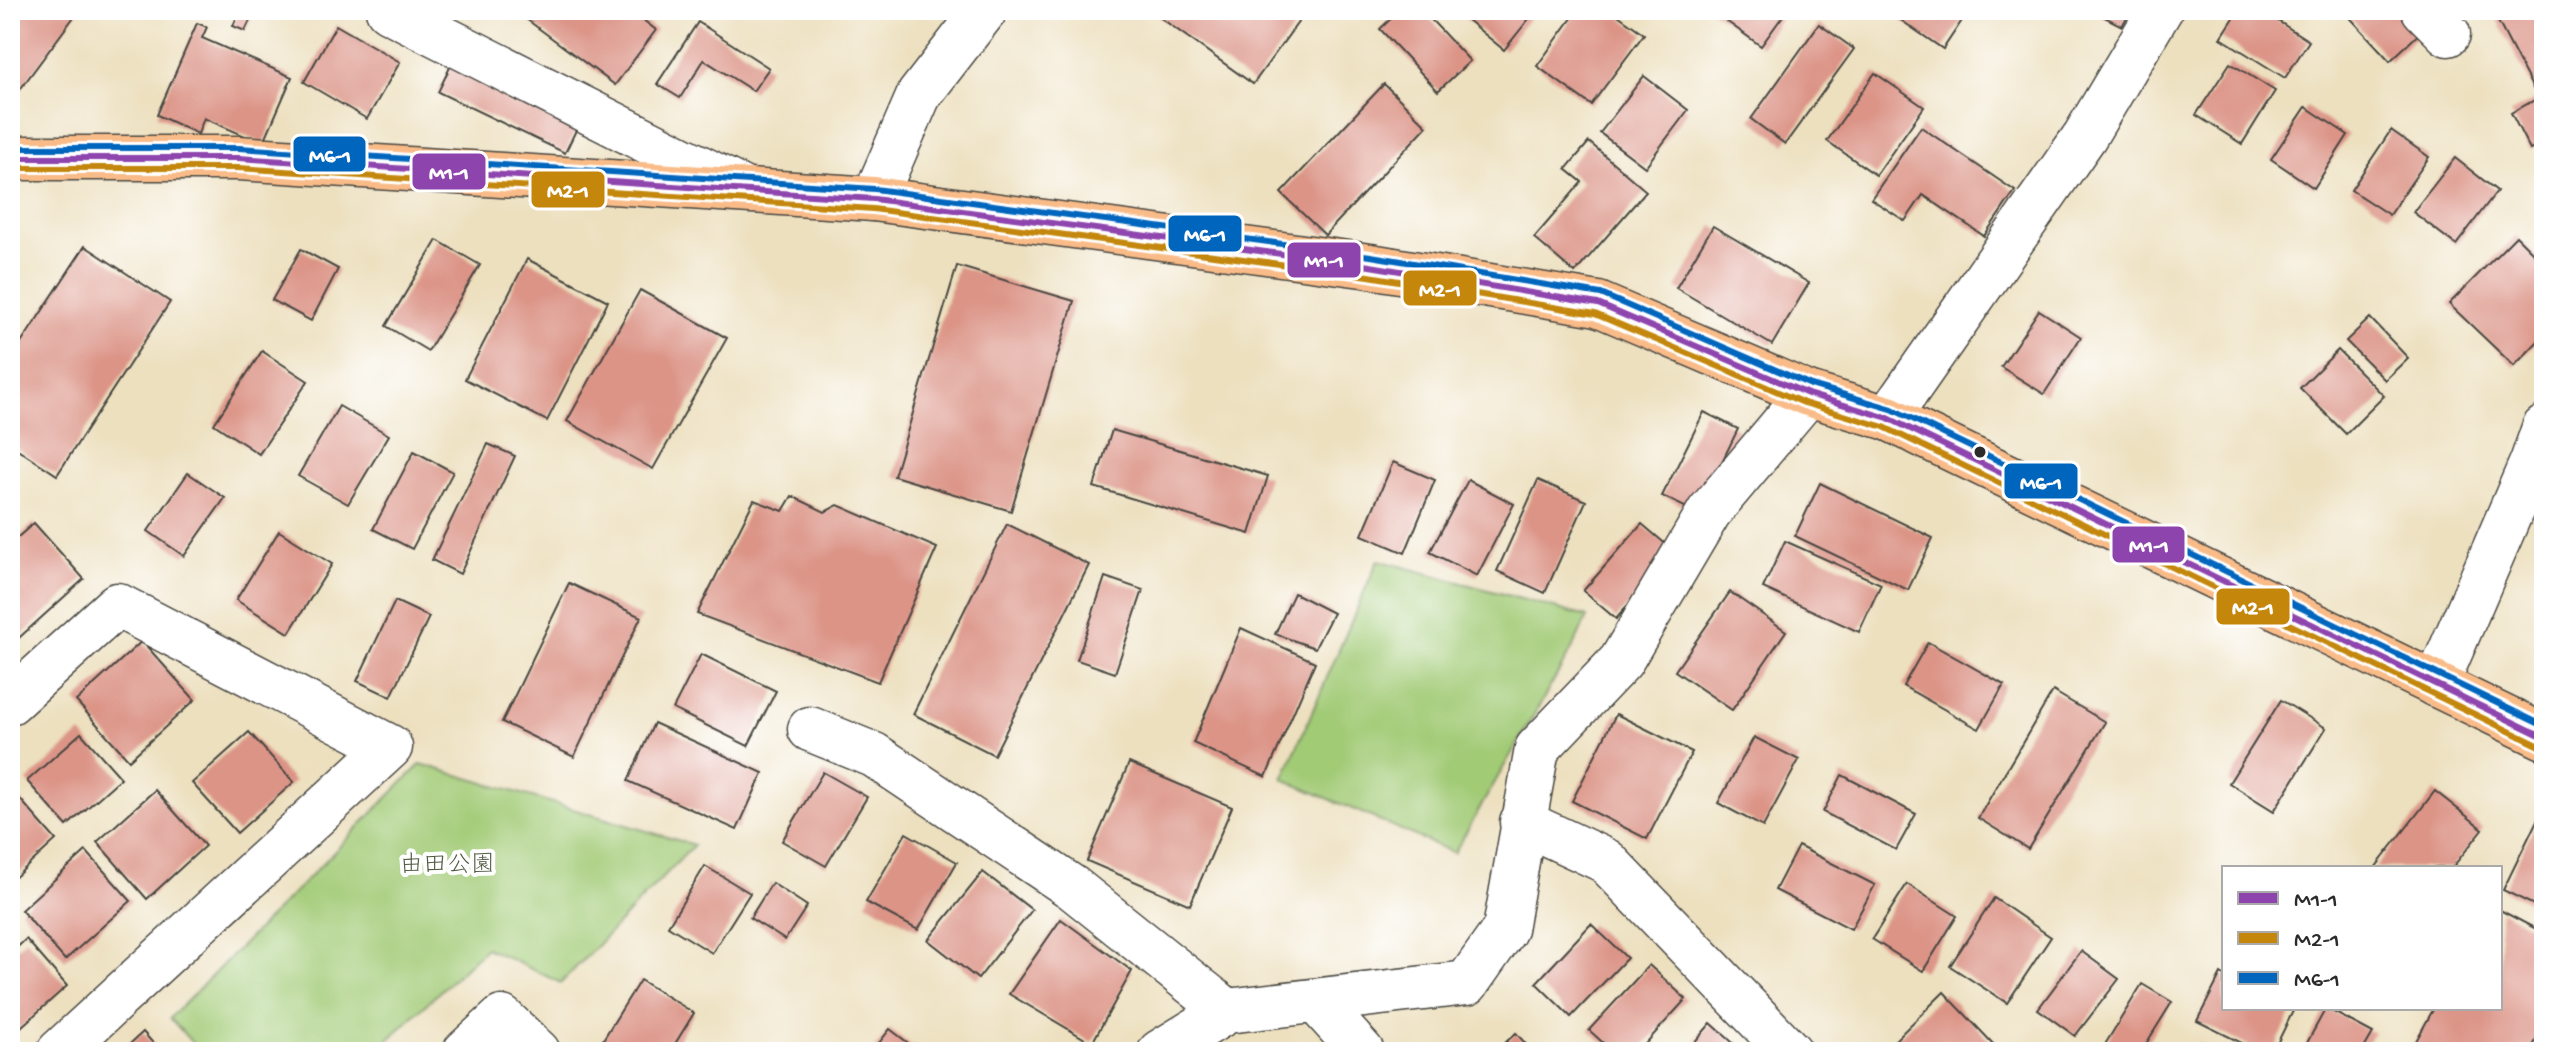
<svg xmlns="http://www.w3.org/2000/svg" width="2554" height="1062" viewBox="0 0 2554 1062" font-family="'Gochi Hand','Klee One',sans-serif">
  <rect width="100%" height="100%" fill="#fff"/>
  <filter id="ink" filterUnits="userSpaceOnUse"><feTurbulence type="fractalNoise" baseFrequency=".0125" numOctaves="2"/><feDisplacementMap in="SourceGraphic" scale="16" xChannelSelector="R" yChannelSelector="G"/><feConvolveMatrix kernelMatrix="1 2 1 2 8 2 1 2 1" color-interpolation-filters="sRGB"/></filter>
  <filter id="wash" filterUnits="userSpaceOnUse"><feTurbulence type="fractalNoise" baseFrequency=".006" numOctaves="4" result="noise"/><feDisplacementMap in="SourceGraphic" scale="32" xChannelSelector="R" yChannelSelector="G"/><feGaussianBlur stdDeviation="1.8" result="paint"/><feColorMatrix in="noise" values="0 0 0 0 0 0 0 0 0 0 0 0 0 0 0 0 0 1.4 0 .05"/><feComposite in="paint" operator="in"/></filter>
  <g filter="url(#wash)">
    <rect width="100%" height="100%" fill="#ede0bf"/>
    <!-- green -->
    <g fill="#a2cb76" stroke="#667b50" stroke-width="2">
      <polygon points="1378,560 1587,617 1576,642 1454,853 1283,779"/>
      <polygon points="421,764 694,845 561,983 486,948 375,1052 200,1052 170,1018"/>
    </g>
    <g id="blocks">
      <!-- building -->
      <g fill="#dc9487">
        <polygon points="10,10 79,10 10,103"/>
        <polygon points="240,10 255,10 245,31 233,26"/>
        <polygon points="521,10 630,10 656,30 615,85 518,13"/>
        <polygon points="1162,10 1307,10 1253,84 1158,16"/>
        <polygon points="1400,10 1422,10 1470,61 1438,91 1380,29"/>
        <polygon points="1455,10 1536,10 1504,50"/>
        <polygon points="1578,10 1611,10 1644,34 1591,105 1537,66"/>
        <polygon points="1711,10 1787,10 1761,46"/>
        <polygon points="1890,10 1969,10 1943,49 1889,12"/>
        <polygon points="2091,10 2131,10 2122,26"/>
        <polygon points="2239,10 2261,10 2309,41 2285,78 2221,38"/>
        <polygon points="2343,10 2404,10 2423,30 2390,61"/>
        <polygon points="2492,10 2544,10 2544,142 2530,150 2511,113 2538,98"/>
        <polygon points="698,22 769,68 753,91 704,60 680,98 657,84"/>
        <polygon points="197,23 207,27 202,38 292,77 263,144 204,118 198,134 157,115"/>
        <polygon points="1819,24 1854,49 1785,144 1751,119"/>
        <polygon points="336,25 400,62 367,119 304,82"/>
        <polygon points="452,63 579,124 565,153 438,92"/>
        <polygon points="2230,63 2275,91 2242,144 2196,115"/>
        <polygon points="1875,73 1924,107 1876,175 1827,141"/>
        <polygon points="1644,76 1688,110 1645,167 1600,133"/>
        <polygon points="1384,84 1427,126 1325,235 1281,193"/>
        <polygon points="2306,107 2348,135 2314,188 2271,159"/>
        <polygon points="1921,127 2015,191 1984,236 1923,195 1905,221 1871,199"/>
        <polygon points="2391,130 2429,157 2389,215 2351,190"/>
        <polygon points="1589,142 1646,191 1575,273 1534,238 1582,182 1566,169"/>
        <polygon points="2455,158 2497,191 2456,245 2413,212"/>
        <polygon points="1713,226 1809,283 1772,345 1676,288"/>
        <polygon points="2516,236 2544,264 2544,335 2514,366 2449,304"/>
        <polygon points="437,240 480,265 428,351 386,326"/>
        <polygon points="85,246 170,302 57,475 10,444 10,360"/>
        <polygon points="301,249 338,269 311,321 272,300"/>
        <polygon points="527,259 608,301 547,421 465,379"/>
        <polygon points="957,266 1074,301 1011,511 894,476"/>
        <polygon points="640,290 727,338 653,469 567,421"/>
        <polygon points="2039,310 2081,337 2044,394 2001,367"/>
        <polygon points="2370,318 2408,358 2385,380 2346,341"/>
        <polygon points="2338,350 2384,396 2346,434 2300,388"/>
        <polygon points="262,351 308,381 259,454 214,424"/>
        <polygon points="339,406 389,435 348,504 298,476"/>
        <polygon points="1704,412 1738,429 1697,513 1662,496"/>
        <polygon points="1112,430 1268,476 1250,534 1094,487"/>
        <polygon points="488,444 515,456 460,574 432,560"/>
        <polygon points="414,451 453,472 412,549 373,529"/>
        <polygon points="1393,462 1435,480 1405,553 1362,535"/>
        <polygon points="188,473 225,498 184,556 148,531"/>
        <polygon points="1468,480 1514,504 1477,576 1430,552"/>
        <polygon points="1538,480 1586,501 1545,593 1497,571"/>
        <polygon points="1820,483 1933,538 1908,590 1795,536"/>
        <polygon points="792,496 825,512 838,505 937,548 878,682 697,614 754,500 783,511"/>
        <polygon points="34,523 84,579 10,646 10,544"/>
        <polygon points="1007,524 1089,565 994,755 913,714"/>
        <polygon points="1642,524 1675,552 1616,619 1583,591"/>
        <polygon points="279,531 332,564 289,633 236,600"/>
        <polygon points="1785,541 1881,584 1859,632 1763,588"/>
        <polygon points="1105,577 1143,590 1115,673 1077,660"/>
        <polygon points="569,583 641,617 574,757 502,722"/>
        <polygon points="1730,592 1786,631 1732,710 1675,671"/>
        <polygon points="1294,593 1333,613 1315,648 1275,634"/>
        <polygon points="395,601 429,617 391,697 357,681"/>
        <polygon points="1241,628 1315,662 1266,777 1193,743"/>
        <polygon points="142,641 195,700 129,760 76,701"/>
        <polygon points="1928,642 2004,685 1979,729 1903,686"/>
        <polygon points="701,654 776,691 748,746 673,709"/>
        <polygon points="2053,691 2105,722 2028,849 1978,818"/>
        <polygon points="2281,700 2326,728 2274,811 2229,783"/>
        <polygon points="1616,714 1692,752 1647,839 1572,801"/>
        <polygon points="654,723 763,773 737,830 628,781"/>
        <polygon points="249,732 294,782 237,833 192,783"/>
        <polygon points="81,733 121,778 67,826 27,781"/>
        <polygon points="1754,737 1799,760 1763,827 1718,803"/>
        <polygon points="1129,763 1232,807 1190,905 1087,861"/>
        <polygon points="823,772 867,797 826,866 782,841"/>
        <polygon points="1842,775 1916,814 1896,850 1823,812"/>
        <polygon points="155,790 205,846 147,899 97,842"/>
        <polygon points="13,791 56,840 10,882 10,794"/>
        <polygon points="2435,791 2483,829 2452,868 2375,868"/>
        <polygon points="2544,806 2544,910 2503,890"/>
        <polygon points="906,833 957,862 918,930 866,902"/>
        <polygon points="1798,846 1875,885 1851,929 1775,890"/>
        <polygon points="86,851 131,901 65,960 21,910"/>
        <polygon points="705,866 750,893 712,953 668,926"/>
        <polygon points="983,872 1032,910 978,979 928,940"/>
        <polygon points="772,883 807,906 785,940 750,918"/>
        <polygon points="1907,884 1957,916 1923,971 1872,939"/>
        <polygon points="1994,898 2051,937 2007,1003 1950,966"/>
        <polygon points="2500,910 2544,933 2544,1025 2530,1052 2410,1052 2434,1008 2500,1008"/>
        <polygon points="1061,919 1132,971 1092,1043 1009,994"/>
        <polygon points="1591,924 1627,958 1571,1017 1536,983"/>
        <polygon points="26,939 67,986 12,1035 10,1032 10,954"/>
        <polygon points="2081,951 2119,979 2075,1036 2038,1009"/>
        <polygon points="1649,965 1686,999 1638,1052 1613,1052 1589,1030"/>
        <polygon points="2221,974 2224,976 2224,1008 2287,1008 2293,1011 2273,1052 2260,1052 2197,1021"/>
        <polygon points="640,980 694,1013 670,1052 599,1052 596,1051"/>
        <polygon points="2142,984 2172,1002 2141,1052 2103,1052 2101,1051"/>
        <polygon points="1944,992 1996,1047 1990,1052 1893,1052 1888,1047"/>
        <polygon points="2326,1008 2373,1033 2362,1052 2302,1052"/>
        <polygon points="1711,1023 1743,1052 1686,1052"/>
        <polygon points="890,1029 920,1052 872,1052"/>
        <polygon points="143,1032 161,1052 121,1052"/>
        <polygon points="1516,1033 1533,1052 1495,1052"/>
        <polygon points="2199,1043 2208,1052 2190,1052"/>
        <polygon points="2018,1044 2025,1052 2009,1052"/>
      </g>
    </g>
  </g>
  <g filter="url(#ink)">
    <use href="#blocks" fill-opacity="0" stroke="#484641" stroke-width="2"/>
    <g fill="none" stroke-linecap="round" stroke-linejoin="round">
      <defs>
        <g id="minor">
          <polyline points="388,10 742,189"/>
          <polyline points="2424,10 2448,34"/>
          <polyline points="874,199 919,95 985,10"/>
          <polyline points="1888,418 2085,136 2160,10"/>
          <polyline points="2436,685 2532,462 2544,428"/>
          <polyline points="10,702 117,605 390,747 59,1052"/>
          <polyline points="810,729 874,755 1073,888 1227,1011"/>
          <polyline points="1522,822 1606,861 1790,1052"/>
          <polyline points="1316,1001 1362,1052"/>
          <polyline points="465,1052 502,1018 538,1052"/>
          <polyline points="1160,1052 1227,1011 1467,983 1505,929 1537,749 1621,661 1709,512 1808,394"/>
        </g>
        <polyline id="major" points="10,158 238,158 874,199 1370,266 1598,304 1808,394 1888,418 2544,737"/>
      </defs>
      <!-- minor casing -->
      <use href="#minor" stroke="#484641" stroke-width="47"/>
      <!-- major casing -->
      <use href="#major" stroke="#484641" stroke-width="47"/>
      <!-- minor -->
      <use href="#minor" stroke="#fff" stroke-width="44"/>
      <!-- major -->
      <use href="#major" stroke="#f9bc89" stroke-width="44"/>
      <defs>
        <polyline id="bus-1" points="10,158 238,158 874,199 1370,266 1598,304 1808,394 1888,418 2544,737"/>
        <polyline id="bus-2" points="10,168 238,168 873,209 1369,276 1595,314 1804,403 1884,427 2540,746"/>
        <polyline id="bus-3" points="10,148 239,148 875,189 1371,256 1601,294 1811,385 1892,409 2544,726"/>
      </defs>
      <!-- bus-1 casing -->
      <use href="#bus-1" stroke="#fff" stroke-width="12"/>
      <!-- bus-2 casing -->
      <use href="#bus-2" stroke="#fff" stroke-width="12"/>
      <!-- bus-3 casing -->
      <use href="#bus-3" stroke="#fff" stroke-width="12"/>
      <!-- bus-1 -->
      <use href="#bus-1" stroke="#8e44ad" stroke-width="6"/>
      <!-- bus-2 -->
      <use href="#bus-2" stroke="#c4870b" stroke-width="6"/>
      <!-- bus-3 -->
      <use href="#bus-3" stroke="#0065bd" stroke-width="6"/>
    </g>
  </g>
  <!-- markers -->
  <circle fill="#2b2b2b" stroke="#fff" stroke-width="3" cx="1980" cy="452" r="7"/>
  <g text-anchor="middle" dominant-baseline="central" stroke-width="8" stroke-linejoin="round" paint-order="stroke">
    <!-- park labels -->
    <g font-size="24" fill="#4f5b42" stroke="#fff">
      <text x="447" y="866">由田公園</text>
    </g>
  </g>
  <g stroke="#fff" stroke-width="3">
    <rect x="292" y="135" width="75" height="38" rx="8" fill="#0065bd"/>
    <rect x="411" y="152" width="76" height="39" rx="8" fill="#8e44ad"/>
    <rect x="530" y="170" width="76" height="39" rx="8" fill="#c4870b"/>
    <rect x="1167" y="214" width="76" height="39" rx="8" fill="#0065bd"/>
    <rect x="1286" y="241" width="76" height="38" rx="8" fill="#8e44ad"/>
    <rect x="1402" y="269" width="76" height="38" rx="8" fill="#c4870b"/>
    <rect x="2003" y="462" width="76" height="38" rx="8" fill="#0065bd"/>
    <rect x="2111" y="525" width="75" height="39" rx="8" fill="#8e44ad"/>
    <rect x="2215" y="587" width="76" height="39" rx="8" fill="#c4870b"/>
  </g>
  <g font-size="22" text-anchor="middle" font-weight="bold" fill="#fff">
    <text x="330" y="162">M6-1</text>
    <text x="449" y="179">M1-1</text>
    <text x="568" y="197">M2-1</text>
    <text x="1205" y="241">M6-1</text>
    <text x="1324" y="267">M1-1</text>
    <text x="1440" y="296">M2-1</text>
    <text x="2041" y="489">M6-1</text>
    <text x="2149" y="552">M1-1</text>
    <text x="2253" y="614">M2-1</text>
  </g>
  <!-- margin -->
  <rect width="2554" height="1062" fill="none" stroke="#fff" stroke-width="40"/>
  <!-- legend -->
  <rect x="2222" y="866" width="280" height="144" fill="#ffffff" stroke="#aaaaaa" stroke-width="2"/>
  <rect x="2238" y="892" width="40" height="12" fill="#8e44ad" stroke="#aaaaaa" stroke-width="2"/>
  <text x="2294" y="906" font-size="24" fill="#2b2b2b">M1-1</text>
  <rect x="2238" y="932" width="40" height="12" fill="#c4870b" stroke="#aaaaaa" stroke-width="2"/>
  <text x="2294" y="946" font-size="24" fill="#2b2b2b">M2-1</text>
  <rect x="2238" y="972" width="40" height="12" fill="#0065bd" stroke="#aaaaaa" stroke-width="2"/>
  <text x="2294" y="986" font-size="24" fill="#2b2b2b">M6-1</text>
</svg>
